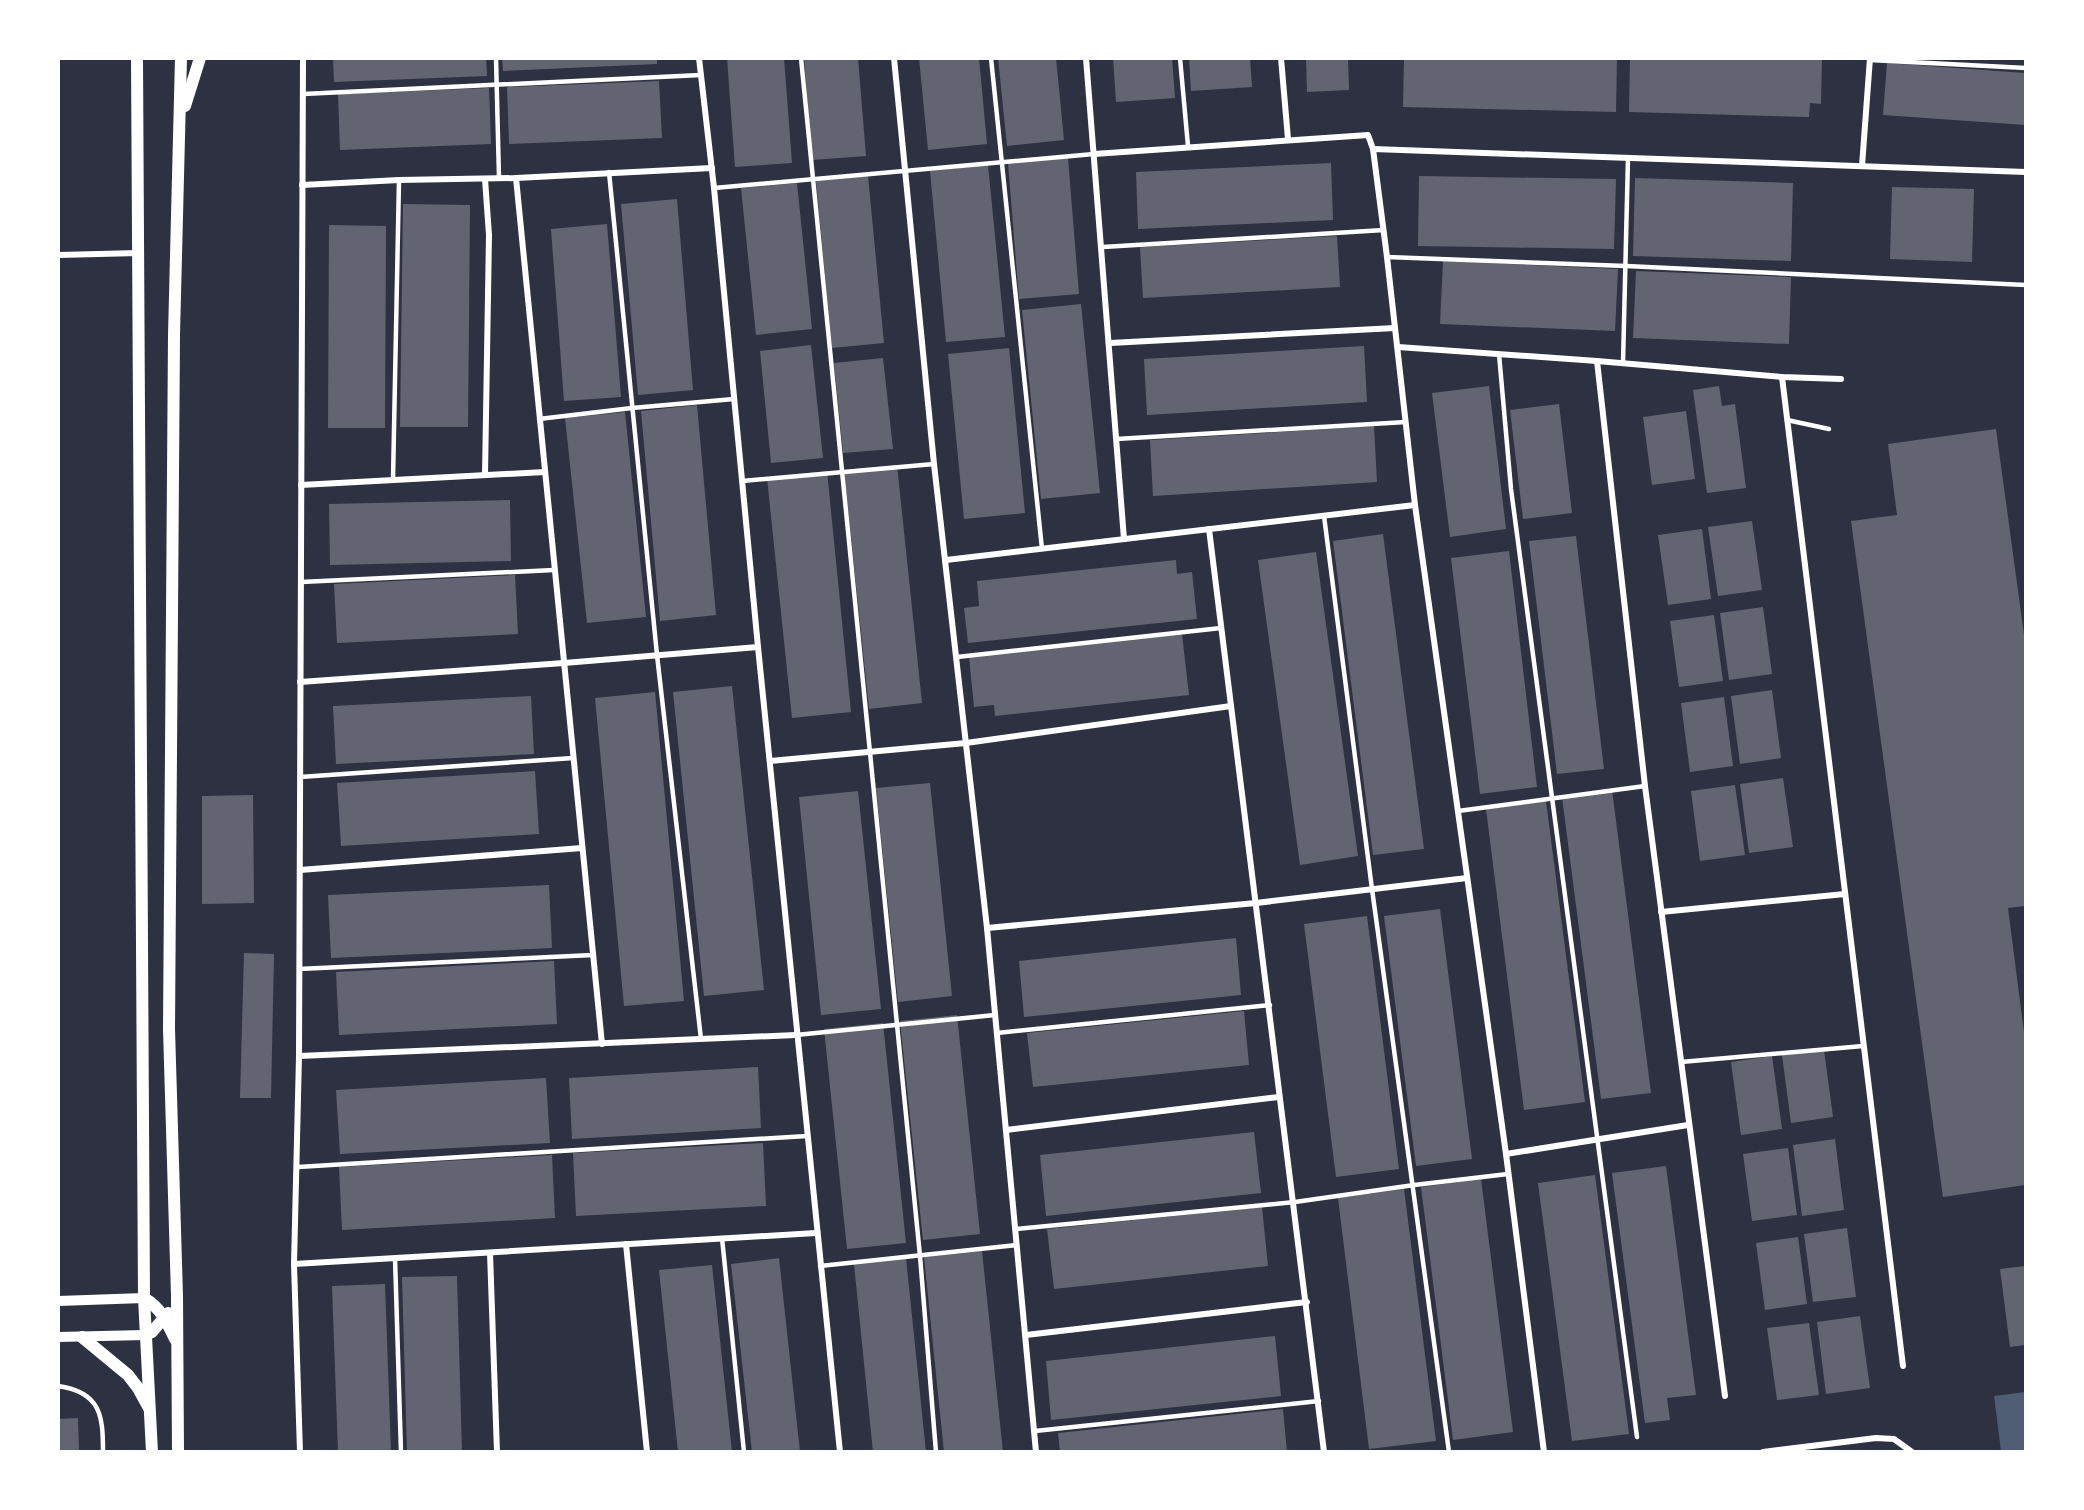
<svg xmlns="http://www.w3.org/2000/svg" width="2084" height="1510" viewBox="0 0 2084 1510" font-family="'Zilla Slab',serif">
  <rect width="100%" height="100%" fill="#2d3142"/>
  <!-- water -->
  <polygon fill="#4f5d75" points="2025,1392 2025,1451 2001,1451 1994,1396"/>
  <!-- building -->
  <g fill="#626471">
    <polygon points="333,58 486,58 487,76 334,82"/>
    <polygon points="502,58 657,58 657,64 503,71"/>
    <polygon points="727,58 784,58 792,163 735,167"/>
    <polygon points="804,58 858,58 866,156 812,160"/>
    <polygon points="919,58 979,58 987,144 928,150"/>
    <polygon points="998,58 1056,58 1064,140 1007,146"/>
    <polygon points="1113,58 1172,58 1175,98 1116,102"/>
    <polygon points="1189,58 1250,58 1252,87 1191,91"/>
    <polygon points="1306,58 1348,58 1349,90 1307,92"/>
    <polygon points="1404,58 1617,58 1616,112 1403,107"/>
    <polygon points="1630,58 1822,58 1821,104 1810,103 1809,117 1629,112"/>
    <polygon points="1887,63 2025,73 2025,125 1883,115"/>
    <polygon points="659,81 662,138 509,144 507,87"/>
    <polygon points="489,88 491,144 340,150 338,94"/>
    <polygon points="1068,158 1079,294 1019,299 1008,163"/>
    <polygon points="1331,163 1333,220 1138,229 1136,172"/>
    <polygon points="988,165 1005,337 946,342 930,171"/>
    <polygon points="868,176 884,343 832,348 816,181"/>
    <polygon points="1419,176 1616,179 1614,249 1418,246"/>
    <polygon points="1635,178 1793,183 1791,261 1633,256"/>
    <polygon points="797,183 812,329 756,335 741,188"/>
    <polygon points="1892,187 1974,189 1972,262 1890,259"/>
    <polygon points="677,199 693,390 638,395 621,204"/>
    <polygon points="403,204 470,205 468,427 400,427"/>
    <polygon points="607,224 621,397 564,401 551,229"/>
    <polygon points="329,225 386,226 385,428 328,428"/>
    <polygon points="1337,236 1340,287 1143,298 1140,247"/>
    <polygon points="1443,261 1618,269 1615,331 1440,324"/>
    <polygon points="1636,271 1791,277 1789,344 1633,338"/>
    <polygon points="1081,304 1100,493 1041,499 1022,310"/>
    <polygon points="811,345 823,458 771,463 760,351"/>
    <polygon points="1364,346 1367,402 1147,415 1144,359"/>
    <polygon points="1009,348 1025,513 964,519 948,354"/>
    <polygon points="883,358 893,449 843,453 834,363"/>
    <polygon points="1489,386 1506,529 1450,537 1432,393"/>
    <polygon points="1719,386 1722,406 1735,404 1746,488 1707,493 1693,390"/>
    <polygon points="1559,404 1572,513 1523,519 1510,410"/>
    <polygon points="697,405 716,615 660,621 641,411"/>
    <polygon points="1686,411 1695,479 1652,485 1643,417"/>
    <polygon points="625,412 646,617 587,623 565,418"/>
    <polygon points="1374,426 1377,482 1153,496 1150,440"/>
    <polygon points="1996,429 2025,642 2025,906 2008,908 2025,1040 2025,1185 1943,1197 1851,521 1897,515 1888,444"/>
    <polygon points="897,465 922,703 869,709 844,470"/>
    <polygon points="827,471 851,712 792,718 767,478"/>
    <polygon points="510,500 511,561 330,565 329,504"/>
    <polygon points="1752,521 1762,590 1718,596 1708,527"/>
    <polygon points="1702,529 1711,599 1668,605 1658,535"/>
    <polygon points="1383,534 1424,849 1373,855 1333,541"/>
    <polygon points="1576,536 1604,769 1557,774 1529,541"/>
    <polygon points="1509,551 1537,787 1480,794 1451,558"/>
    <polygon points="1316,552 1358,856 1300,865 1258,560"/>
    <polygon points="1176,560 1177,574 1192,572 1197,619 968,643 964,608 979,606 977,581"/>
    <polygon points="515,575 518,634 337,643 334,584"/>
    <polygon points="1763,607 1772,674 1729,680 1720,613"/>
    <polygon points="1714,615 1723,681 1679,687 1670,621"/>
    <polygon points="1182,634 1189,695 995,716 994,705 974,707 969,657"/>
    <polygon points="732,686 764,990 704,996 673,692"/>
    <polygon points="1772,690 1781,758 1740,764 1731,696"/>
    <polygon points="655,692 684,1001 624,1006 595,698"/>
    <polygon points="531,696 534,754 336,764 333,706"/>
    <polygon points="1724,697 1733,766 1690,772 1681,703"/>
    <polygon points="535,771 539,834 341,846 337,783"/>
    <polygon points="1783,778 1793,847 1749,853 1740,784"/>
    <polygon points="930,783 952,996 898,1002 876,788"/>
    <polygon points="1735,785 1745,855 1700,861 1691,791"/>
    <polygon points="1612,790 1651,1093 1601,1099 1562,797"/>
    <polygon points="858,791 881,1009 821,1015 799,797"/>
    <polygon points="253,795 254,903 202,904 202,796"/>
    <polygon points="1546,801 1585,1102 1524,1110 1486,809"/>
    <polygon points="549,885 552,948 331,958 328,895"/>
    <polygon points="1440,909 1472,1159 1416,1166 1384,916"/>
    <polygon points="1367,916 1399,1169 1336,1177 1304,924"/>
    <polygon points="1236,938 1241,995 1024,1017 1019,961"/>
    <polygon points="244,953 274,954 271,1098 240,1098"/>
    <polygon points="554,961 557,1024 339,1035 336,972"/>
    <polygon points="1244,1011 1249,1065 1033,1087 1027,1033"/>
    <polygon points="957,1015 980,1234 923,1240 900,1021"/>
    <polygon points="883,1023 906,1243 847,1249 824,1029"/>
    <polygon points="1824,1050 1833,1117 1791,1123 1782,1055"/>
    <polygon points="1772,1056 1782,1129 1741,1135 1731,1062"/>
    <polygon points="758,1067 761,1128 572,1139 569,1078"/>
    <polygon points="546,1078 550,1143 340,1154 336,1090"/>
    <polygon points="1254,1132 1261,1193 1046,1216 1040,1155"/>
    <polygon points="1835,1139 1844,1210 1802,1216 1793,1145"/>
    <polygon points="763,1143 766,1206 576,1216 573,1153"/>
    <polygon points="1788,1148 1797,1215 1752,1221 1743,1154"/>
    <polygon points="552,1155 555,1218 342,1230 339,1167"/>
    <polygon points="1666,1166 1696,1395 1667,1398 1670,1420 1645,1423 1612,1173"/>
    <polygon points="1595,1175 1629,1434 1572,1441 1538,1183"/>
    <polygon points="1481,1179 1513,1432 1453,1440 1421,1187"/>
    <polygon points="1404,1189 1436,1441 1369,1449 1338,1198"/>
    <polygon points="1262,1207 1268,1266 1054,1289 1047,1229"/>
    <polygon points="1847,1228 1856,1297 1813,1302 1804,1234"/>
    <polygon points="1798,1237 1807,1304 1765,1310 1756,1243"/>
    <polygon points="982,1251 1003,1452 944,1452 924,1257"/>
    <polygon points="779,1258 800,1452 752,1452 731,1264"/>
    <polygon points="906,1258 926,1452 873,1452 854,1264"/>
    <polygon points="712,1265 732,1452 678,1452 659,1270"/>
    <polygon points="2025,1266 2025,1345 2010,1347 2000,1269"/>
    <polygon points="457,1276 462,1452 407,1452 402,1277"/>
    <polygon points="385,1284 391,1452 338,1452 332,1286"/>
    <polygon points="1860,1316 1870,1388 1826,1394 1817,1322"/>
    <polygon points="1809,1323 1819,1395 1777,1400 1767,1328"/>
    <polygon points="1275,1336 1281,1396 1051,1420 1046,1361"/>
    <polygon points="1283,1409 1287,1452 1060,1452 1058,1433"/>
    <polygon points="78,1418 79,1452 58,1452 58,1419"/>
  </g>
  <g fill="none" stroke-linecap="round" stroke-linejoin="round">
    <!-- service -->
    <g stroke="#fff" stroke-width="4.5">
      <polyline points="496,58 499,178"/>
      <polyline points="801,58 920,1256 936,1452"/>
      <polyline points="991,58 1042,549"/>
      <polyline points="1180,58 1188,146"/>
      <polyline points="1870,60 2026,68"/>
      <polyline points="303,94 701,75"/>
      <polyline points="609,172 657,655 701,1039"/>
      <polyline points="714,188 1094,154"/>
      <polyline points="1103,247 1384,230"/>
      <polyline points="1387,257 1626,266 2026,285"/>
      <polyline points="1499,354 1511,489 1637,1437"/>
      <polyline points="1623,363 1628,158"/>
      <polyline points="539,419 632,408 734,399"/>
      <polyline points="1787,420 1829,429"/>
      <polyline points="1116,439 1406,422"/>
      <polyline points="393,480 399,180"/>
      <polyline points="742,481 934,464"/>
      <polyline points="1324,516 1372,889 1449,1452"/>
      <polyline points="301,582 554,570"/>
      <polyline points="957,657 1221,628"/>
      <polyline points="300,777 573,758"/>
      <polyline points="1458,811 1645,786"/>
      <polyline points="299,969 593,955"/>
      <polyline points="997,1033 1270,1005"/>
      <polyline points="796,1035 995,1015"/>
      <polyline points="1681,1062 1863,1046"/>
      <polyline points="298,1167 807,1136"/>
      <polyline points="1016,1229 1295,1202 1414,1185 1508,1174"/>
      <polyline points="722,1238 744,1452"/>
      <polyline points="395,1258 401,1452"/>
      <polyline points="820,1266 1017,1245"/>
      <path d="M58,1386C101,1392 103,1416 103,1452"/>
      <polyline points="1035,1431 1319,1401"/>
    </g>
    <!-- minor -->
    <g stroke="#fff" stroke-width="6">
      <polyline points="699,58 714,188 758,647 840,1452"/>
      <polyline points="894,58 934,464 987,928 1036,1452"/>
      <polyline points="1086,58 1124,539"/>
      <polyline points="1281,58 1288,139"/>
      <polyline points="1373,149 2026,172"/>
      <polyline points="1094,154 1368,135 1373,149 1387,257 1415,505 1506,1154 1544,1452"/>
      <polyline points="1862,166 1870,58"/>
      <polyline points="516,178 602,1044"/>
      <polyline points="302,185 399,180 516,178 712,168"/>
      <polyline points="58,255 139,253"/>
      <polyline points="1110,343 1395,328"/>
      <polyline points="1398,347 1597,361 1782,377 1841,379"/>
      <polyline points="1597,361 1645,786 1725,1396"/>
      <polyline points="1782,377 1903,1366"/>
      <polyline points="485,475 489,235 485,179"/>
      <polyline points="301,485 545,472"/>
      <polyline points="1209,529 1324,1452"/>
      <polyline points="946,560 1415,505"/>
      <polyline points="300,682 564,663 758,647"/>
      <polyline points="770,761 966,743 1231,706"/>
      <polyline points="300,870 582,848"/>
      <polyline points="1661,912 1845,894"/>
      <polyline points="987,928 1256,903 1467,878"/>
      <polyline points="299,1056 796,1035"/>
      <polyline points="1006,1130 1279,1097"/>
      <polyline points="1506,1154 1688,1125"/>
      <polyline points="626,1244 647,1452"/>
      <polyline points="490,1253 497,1452"/>
      <polyline points="294,1264 816,1233"/>
      <polyline points="1026,1335 1307,1302"/>
      <polyline points="300,1452 294,1264 299,1056 303,58"/>
      <polyline points="1763,1452 1876,1438 1894,1439 1912,1452"/>
    </g>
    <!-- tertiary -->
    <g stroke="#fff" stroke-width="10">
      <polyline points="58,1301 144,1298"/>
      <polyline points="58,1337 145,1335"/>
    </g>
    <!-- secondary -->
    <g stroke="#fff" stroke-width="12">
      <polyline points="137,58 144,1298 152,1452"/>
      <polyline points="185,106 200,58"/>
      <path d="M144,1298C161,1308 167,1322 175,1339"/>
      <polyline points="145,1335 152,1332 168,1313"/>
      <polyline points="82,1337 128,1375 138,1388 149,1408"/>
      <polyline points="178,1452 177,1296 169,1029 174,335 181,58"/>
    </g>
  </g>
  <!-- border -->
  <rect width="2084" height="1510" fill="none" stroke="#ffffff" stroke-width="120"/>
</svg>
